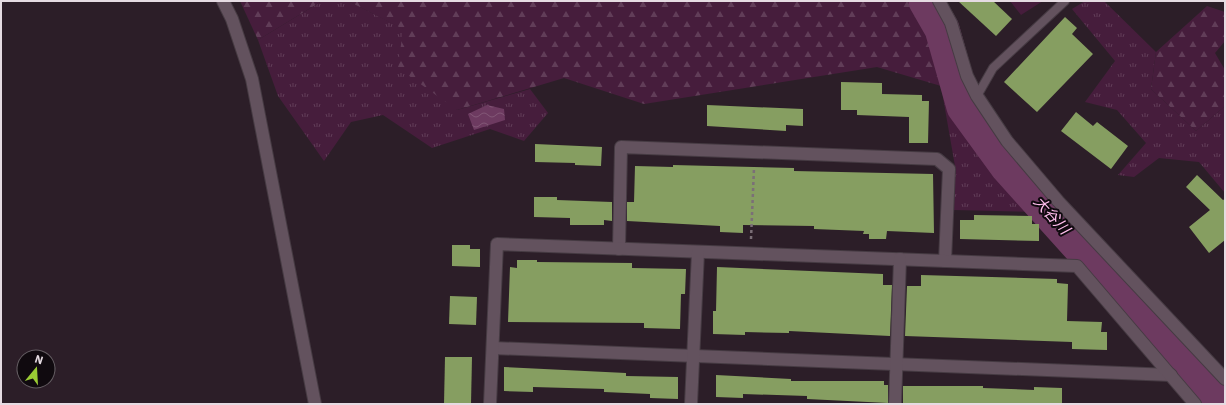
<svg xmlns="http://www.w3.org/2000/svg" width="1226" height="405" viewBox="0 0 1226 405" font-family="'IBM Plex Sans','Noto Sans JP',sans-serif">
  <defs>
    <pattern id="grass-tufts" width="24" height="20" patternUnits="userSpaceOnUse"><rect width="24" height="20" fill="#461d3c"/><path d="M3 7l-1-3M5 7V3M7 7l1-3M15 17l-1-3M17 17v-4M19 17l1-3" fill="none" stroke="#613d58"/></pattern>
    <pattern id="forest-firs" width="22" height="20" patternUnits="userSpaceOnUse"><rect width="22" height="20" fill="#461d3c"/><path d="M5 1l3.5 6h-7zM16 11l3.5 6h-7z" fill="#613d58"/></pattern>
    <pattern id="water-waves" width="16" height="10" patternUnits="userSpaceOnUse"><rect width="16" height="10" fill="#6d3a60"/><path d="M0 5q4-4 8 0t8 0" fill="none" stroke="#825676"/></pattern>
  </defs>
  <rect width="100%" height="100%" fill="#2c1e28"/>
  <!-- grass -->
  <g fill="url(#grass-tufts)">
    <polygon points="322,1 348,1 404,29 457,110 530,89 548,113 524,141 490,129 432,148 383,115 351,122 324,161 278,96 258,40"/>
    <polygon points="1085,1 1104,1 1156,52 1151,89 1196,131 1225,106 1225,193 1199,162 1159,158 1134,177 1118,175 1146,143 1117,110 1085,102 1115,61 1072,9"/>
    <polygon points="941,86 1037,212 954,210 955,166"/>
  </g>
  <!-- forest -->
  <g fill="url(#forest-firs)">
    <polygon points="240,1 322,1 258,40"/>
    <polygon points="348,1 914,1 931,28 941,86 877,67 644,104 564,78 457,110 398,68 403,29"/>
    <polygon points="1207,6 1225,12 1225,41 1215,53 1225,70 1225,106 1196,131 1151,89 1156,52"/>
  </g>
  <!-- garden -->
  <polygon fill="#461d3c" points="1010,1 1043,1 1021,15"/>
  <!-- water -->
  <polygon fill="url(#water-waves)" points="487,105 504,109 505,120 474,130 468,114"/>
  <g fill="none" stroke-linecap="round" stroke-linejoin="round">
    <!-- river -->
    <polyline stroke="#6d3a60" stroke-width="35" points="926,1 942,29 964,107 1007,166 1221,404"/>
  </g>
  <!-- building -->
  <g fill="#869e61">
    <polygon points="958,1 993,1 1012,19 996,36"/>
    <polygon points="1065,17 1077,28 1072,34 1093,54 1037,112 1004,82"/>
    <polygon points="841,82 882,83 882,94 922,95 922,101 929,101 928,143 909,143 909,117 857,115 857,110 841,110"/>
    <polygon points="707,105 803,109 803,126 786,125 786,131 707,126"/>
    <polygon points="1076,112 1093,126 1097,122 1128,146 1111,169 1061,131"/>
    <polygon points="535,144 602,147 601,166 575,165 575,163 535,162"/>
    <polygon points="673,165 794,168 794,171 933,174 934,233 887,231 886,239 869,239 869,234 863,234 864,231 814,229 814,226 743,225 743,233 720,232 720,226 627,221 627,202 634,202 635,166 673,167"/>
    <polygon points="1197,175 1223,200 1225,199 1225,240 1209,253 1189,227 1210,210 1186,187"/>
    <polygon points="534,197 557,197 557,200 612,202 612,221 604,220 604,225 570,225 570,218 534,217"/>
    <polygon points="974,215 1032,216 1032,224 1039,224 1039,241 960,239 960,220 974,220"/>
    <polygon points="452,245 470,245 470,249 480,249 480,267 452,266"/>
    <polygon points="517,260 537,260 537,262 632,263 632,268 686,269 685,294 681,294 680,329 644,328 644,323 508,322 510,267 517,268"/>
    <polygon points="717,267 883,274 883,285 892,285 890,336 789,331 789,333 745,332 745,335 713,334 713,311 716,311"/>
    <polygon points="921,275 1057,279 1057,283 1068,284 1067,321 1102,322 1101,332 1107,332 1107,350 1072,349 1072,342 905,336 907,286 921,286"/>
    <polygon points="450,296 477,297 476,325 449,324"/>
    <polygon points="445,357 472,357 471,404 444,404"/>
    <polygon points="504,367 626,373 626,376 678,377 678,399 650,398 650,394 604,392 604,389 533,387 533,392 504,391"/>
    <polygon points="716,375 791,379 791,381 884,381 884,385 888,385 888,403 807,399 807,396 743,394 743,398 716,397"/>
    <polygon points="903,386 983,386 983,388 1034,390 1034,387 1062,388 1062,404 907,404 903,403"/>
  </g>
  <g fill="none" stroke-linecap="round" stroke-linejoin="round">
    <defs>
      <polyline id="lane" points="977,96 993,68 1065,1"/>
      <g id="street">
        <polyline points="939,1 951,23 967,76 977,96 1007,141 1058,201 1225,379"/>
        <polyline points="619,249 621,147 937,159 949,169 945,261"/>
        <polyline points="493,348 1171,375"/>
        <polyline points="490,404 497,244 1077,266 1195,404"/>
        <polyline points="691,404 698,252"/>
        <polyline points="895,404 900,259"/>
      </g>
      <polyline id="secondary" points="223,1 232,19 252,79 315,404"/>
    </defs>
    <!-- lane casing -->
    <use href="#lane" stroke="#463b43" stroke-width="10"/>
    <!-- street casing -->
    <use href="#street" stroke="#463b43" stroke-width="14"/>
    <!-- secondary casing -->
    <use href="#secondary" stroke="#463b43" stroke-width="14"/>
    <!-- path -->
    <polyline stroke="#7b6f77" stroke-width="2.5" stroke-dasharray="3 3" stroke-linecap="butt" points="751,239 754,168"/>
    <!-- lane -->
    <use href="#lane" stroke="#63525e" stroke-width="8"/>
    <!-- street -->
    <use href="#street" stroke="#63525e" stroke-width="12"/>
    <!-- secondary -->
    <use href="#secondary" stroke="#63525e" stroke-width="12"/>
  </g>
  <g text-anchor="middle" dominant-baseline="central" stroke-width="4" stroke-linejoin="round" paint-order="stroke">
    <!-- water labels -->
    <g font-size="15" font-style="italic" fill="#ffbeec" stroke="#100a0f">
      <text transform="translate(1052 215) rotate(48)">大谷川</text>
    </g>
  </g>
  <!-- border -->
  <rect width="1226" height="405" fill="none" stroke="#e5dbe2" stroke-width="4"/>
  <!-- north arrow -->
  <g transform="translate(36 369) rotate(18)"><circle r="19" fill="#100a0f" stroke="#655e63"/>
  <path d="M0-3L7 15L0 10L-7 15Z" fill="#9acb34"/>
  <text y="-6" font-size="11" font-weight="bold" text-anchor="middle" fill="#e5dbe2">N</text>
  </g>
</svg>
